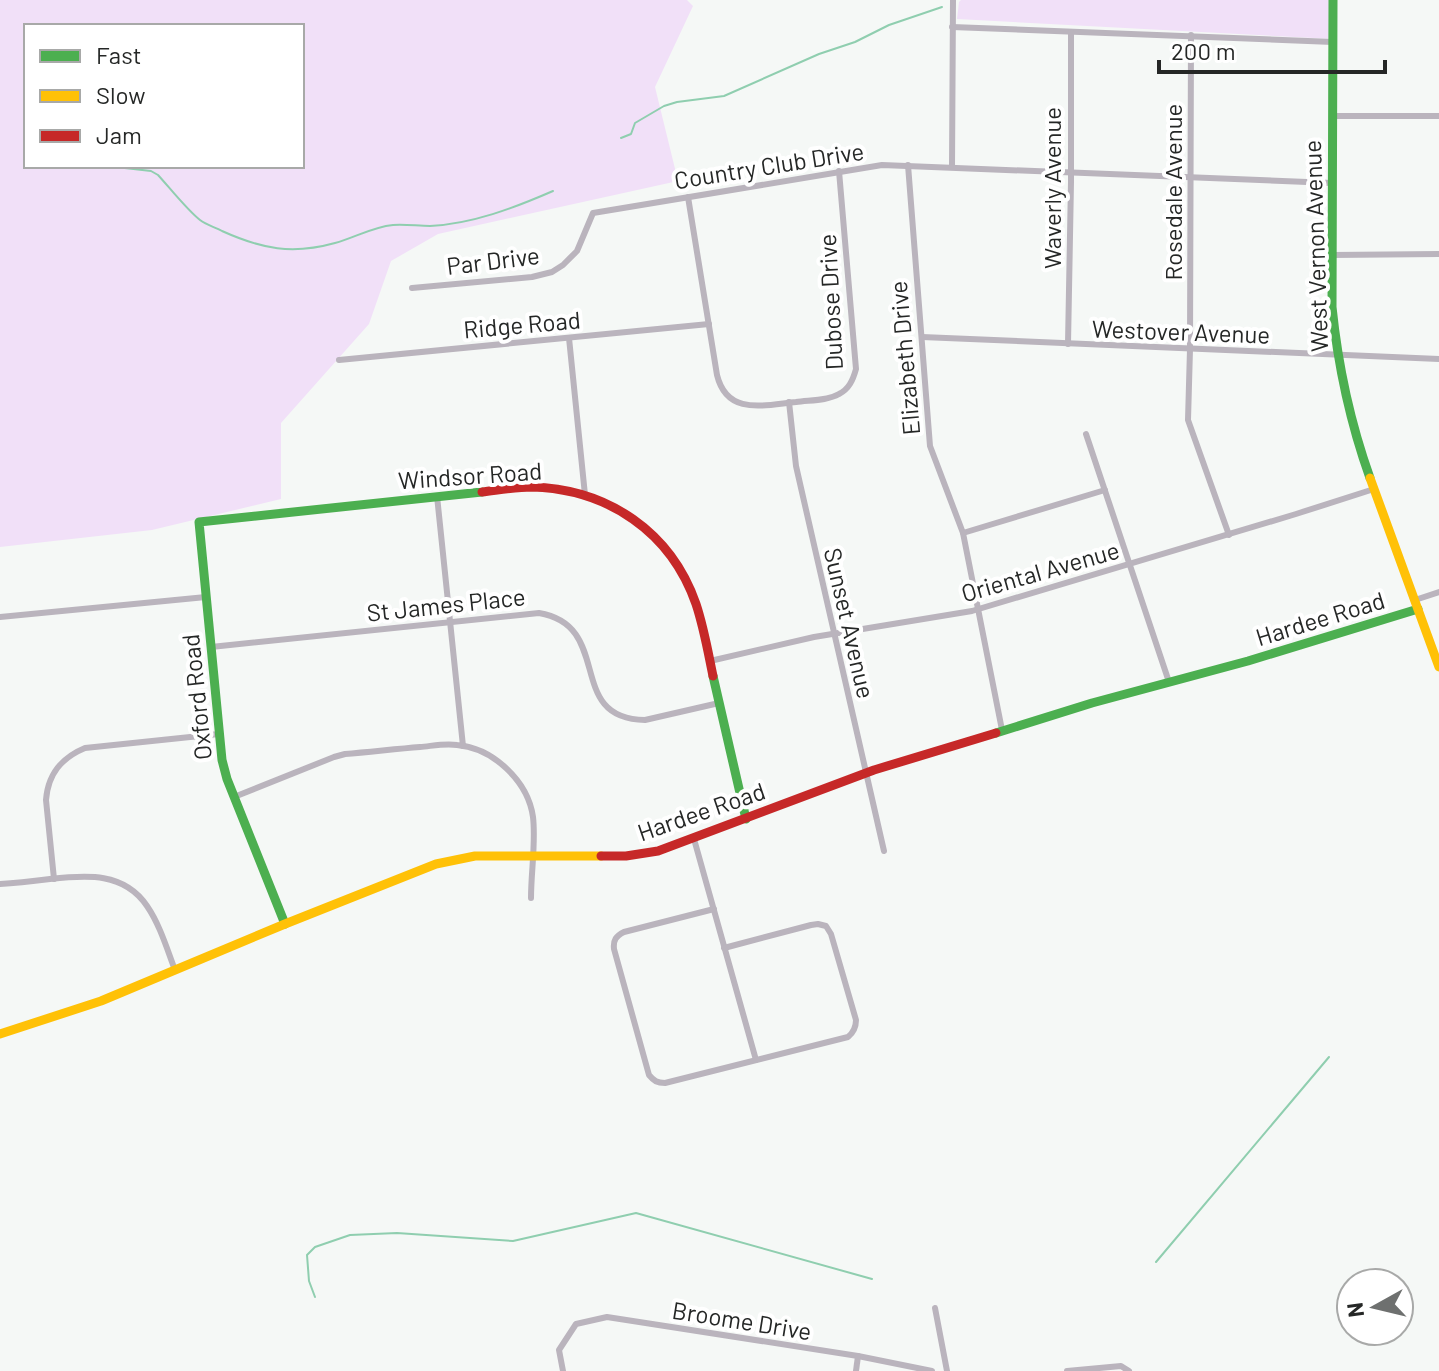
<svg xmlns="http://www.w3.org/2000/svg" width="1439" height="1371" viewBox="0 0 1439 1371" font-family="Barlow,sans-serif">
  <rect width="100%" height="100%" fill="#f5f8f6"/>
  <!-- green -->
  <g fill="#f1e0f8" fill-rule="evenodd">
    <path d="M0,0H687L693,6L655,87L678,181L438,234L391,261L369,324L281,423V499L152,530L0,547ZM26,26H302V166H26Z"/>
    <polygon points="961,0 1333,0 1333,39 957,19 959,2"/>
  </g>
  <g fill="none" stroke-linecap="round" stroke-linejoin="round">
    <!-- stream -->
    <g stroke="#8fceaf" stroke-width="2">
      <polyline points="621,138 631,134 635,123 664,106 677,102 724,96 819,54 855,42 889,25 942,7"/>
      <path d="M107,166L151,171L158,175C169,187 188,211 200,220C206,225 215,227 222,231C262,249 292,255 335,243C354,238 372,227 393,225C405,224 418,226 430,226C472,224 514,208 553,191"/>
      <polyline points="1156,1262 1329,1057"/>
      <polyline points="315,1297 309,1281 307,1255 315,1247 350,1235 397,1233 513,1241 636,1213 872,1279"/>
    </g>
    <!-- street -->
    <g stroke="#bab4bd" stroke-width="6">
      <polyline points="952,27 1333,42"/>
      <polyline points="1191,35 1190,349 1188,420 1229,535"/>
      <polyline points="1332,116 1439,116"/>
      <polyline points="908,165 930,446 963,533 1002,730"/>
      <polyline points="952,167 953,0"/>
      <path d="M688,197L717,375C727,416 764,405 796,402C809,400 827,401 839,394C849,389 853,380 856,369L839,171"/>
      <polyline points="1332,255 1439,254"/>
      <polyline points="412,288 532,277 552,272 563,265 577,251 593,213 882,165 1332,183"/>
      <polyline points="922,337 1439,359"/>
      <polyline points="569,338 585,495"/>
      <polyline points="1068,344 1071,182 1071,32"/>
      <polyline points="339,360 709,324"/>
      <polyline points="789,402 796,466 884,851"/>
      <polyline points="1086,434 1169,682"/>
      <polyline points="437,496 463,746"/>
      <polyline points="963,533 1105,490"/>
      <polyline points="1415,600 1439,592"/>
      <polyline points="0,617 206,597"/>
      <path d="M211,647L539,613C615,626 564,719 645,720L719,703"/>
      <polyline points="710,661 814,637 972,611 1296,514 1374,489"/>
      <path d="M234,797L334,757L345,754C370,752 395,749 420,747C432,746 445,743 457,745C493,748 528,781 533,817C536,842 531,872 531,898"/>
      <polyline points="694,839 756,1060"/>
      <path d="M54,879L46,800C48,774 61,758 85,748L219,734"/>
      <path d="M0,884C17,883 34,881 50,879C87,875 124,872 147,906C160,925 167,949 175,970"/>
      <path d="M714,909L624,932C616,936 613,940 614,949L649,1075C654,1081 657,1083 665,1083L848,1037C854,1032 856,1027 856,1020L831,934L826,926L818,924L811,925L724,948"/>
      <polyline points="935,1308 947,1371"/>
      <polyline points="563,1371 559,1350 576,1324 607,1317 858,1356 932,1371"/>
      <polyline points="856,1371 858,1356"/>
      <polyline points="1067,1371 1121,1366 1129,1371"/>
    </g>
    <!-- fast -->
    <g stroke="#4caf50" stroke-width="9">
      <path d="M1333,0L1332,307C1338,366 1350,422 1370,478"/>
      <polyline points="713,676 746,819"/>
      <polyline points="996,733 1092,703 1248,661 1418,609"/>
      <polyline points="285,924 227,779 222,760 199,522 482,492"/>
    </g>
    <!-- slow -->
    <g stroke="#ffc107" stroke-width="9">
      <polyline points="1370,478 1439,667"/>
      <polyline points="0,1034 101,1001 285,924 436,864 475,856 601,856"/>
    </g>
    <!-- jam -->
    <g stroke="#c62828" stroke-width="9">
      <path d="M482,492C499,490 515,487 532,487C608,489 671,532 696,604C704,628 708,652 713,676"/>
      <polyline points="601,856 626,856 658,851 874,770 996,733"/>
    </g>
  </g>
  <g text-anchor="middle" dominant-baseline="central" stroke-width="8" stroke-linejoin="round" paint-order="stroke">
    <!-- street labels -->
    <g font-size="24" fill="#252726" stroke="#fff">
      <text transform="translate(769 165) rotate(-9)">Country Club Drive</text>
      <text transform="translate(1051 188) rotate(-90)">Waverly Avenue</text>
      <text transform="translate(1172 192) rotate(-90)">Rosedale Avenue</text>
      <text transform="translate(1315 246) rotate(-92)">West Vernon Avenue</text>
      <text transform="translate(493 260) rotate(-7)">Par Drive</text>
      <text transform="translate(830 302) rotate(-93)">Dubose Drive</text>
      <text transform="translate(522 324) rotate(-5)">Ridge Road</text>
      <text transform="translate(1181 331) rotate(2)">Westover Avenue</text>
      <text transform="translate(904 358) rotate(-95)">Elizabeth Drive</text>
      <text transform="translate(470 475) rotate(-4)">Windsor Road</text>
      <text transform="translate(1040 571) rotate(-16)">Oriental Avenue</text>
      <text transform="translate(446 604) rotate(-6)">St James Place</text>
      <text transform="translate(1320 618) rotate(-17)">Hardee Road</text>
      <text transform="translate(850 623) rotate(77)">Sunset Avenue</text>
      <text transform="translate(196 697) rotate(-96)">Oxford Road</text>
      <text transform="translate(701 811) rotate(-19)">Hardee Road</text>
      <text transform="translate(742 1320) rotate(9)">Broome Drive</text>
    </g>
  </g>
  <!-- legend -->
  <rect x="24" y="24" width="280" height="144" fill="#ffffff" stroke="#a8a9a8" stroke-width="2"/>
  <rect x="40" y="50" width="40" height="12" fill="#4caf50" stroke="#a8a9a8" stroke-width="2"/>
  <text x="96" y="64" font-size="24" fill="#252726">Fast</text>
  <rect x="40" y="90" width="40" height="12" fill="#ffc107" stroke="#a8a9a8" stroke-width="2"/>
  <text x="96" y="104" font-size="24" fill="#252726">Slow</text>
  <rect x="40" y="130" width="40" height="12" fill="#c62828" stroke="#a8a9a8" stroke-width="2"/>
  <text x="96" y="144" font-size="24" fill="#252726">Jam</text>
  <!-- north arrow -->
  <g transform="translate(1375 1307) rotate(262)"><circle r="38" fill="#ffffff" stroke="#a8a9a8" stroke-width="2"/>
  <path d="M0-6L14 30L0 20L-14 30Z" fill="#6e706f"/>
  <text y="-12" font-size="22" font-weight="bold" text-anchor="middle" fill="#252726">N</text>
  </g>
  <!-- scale -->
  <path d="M1159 60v12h226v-12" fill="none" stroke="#252726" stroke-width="4"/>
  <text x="1171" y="60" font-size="24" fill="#252726" stroke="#ffffff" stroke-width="6" paint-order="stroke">200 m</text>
</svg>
